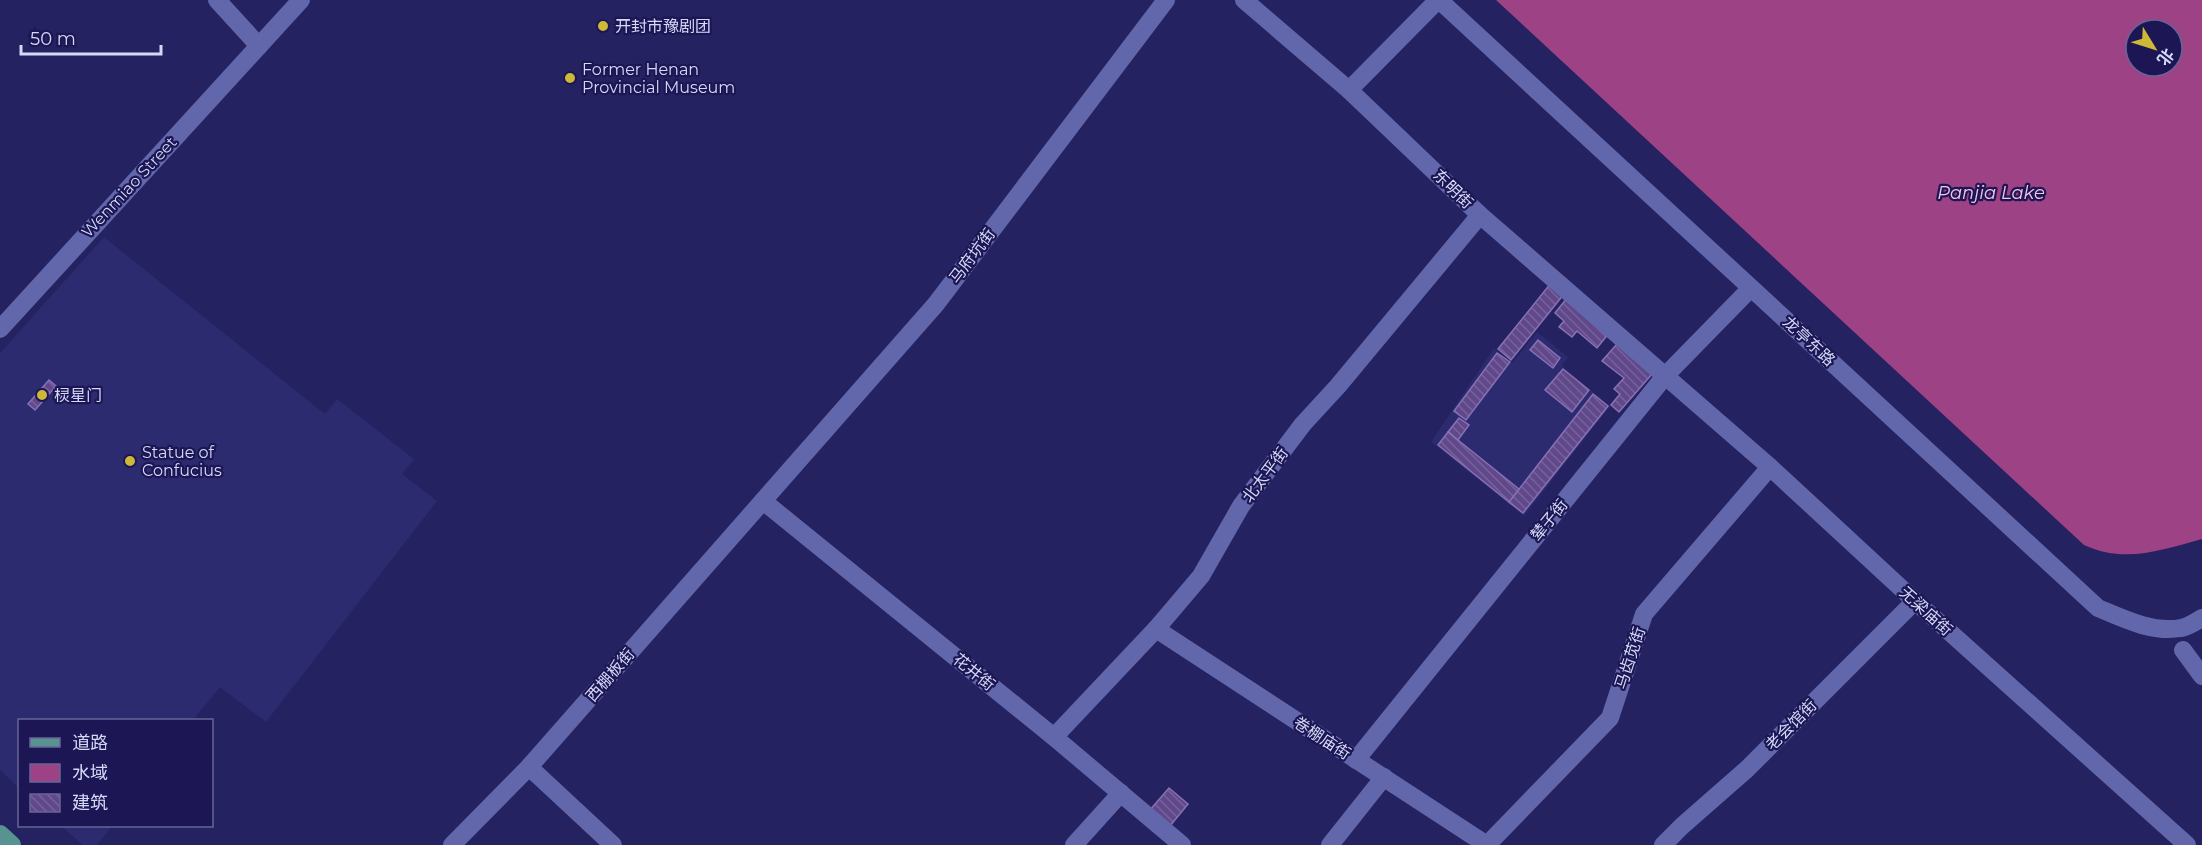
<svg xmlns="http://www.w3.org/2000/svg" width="2202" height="845" viewBox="0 0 2202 845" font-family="Montserrat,'Noto Sans SC',sans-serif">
  <defs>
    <pattern id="building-back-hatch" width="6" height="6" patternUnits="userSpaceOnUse" patternTransform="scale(1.5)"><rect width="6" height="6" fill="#60488a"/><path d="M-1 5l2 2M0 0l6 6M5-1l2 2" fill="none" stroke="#76629b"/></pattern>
  </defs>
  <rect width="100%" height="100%" fill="#242260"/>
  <!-- built -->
  <g fill="#2c2b6f">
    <polygon points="104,237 325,414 337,399 414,459 402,474 437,501 266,722 220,687 193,720 20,720 19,788 0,770 0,353"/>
    <polygon points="1537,332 1568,357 1562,366 1610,406 1524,516 1431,442 1494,348 1512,363"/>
    <polygon points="61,826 112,826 97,845 83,845"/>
  </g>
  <!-- water -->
  <path fill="#9e4286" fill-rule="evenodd" d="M1496,0H2202V539C2161,550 2125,564 2084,545ZM2136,30H2172V66H2136Z"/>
  <!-- building -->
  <g fill="url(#building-back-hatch)" stroke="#8971b6" stroke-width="1.5">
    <polygon points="1551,283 1564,294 1511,360 1498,349"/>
    <polygon points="1567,298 1609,333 1597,348 1577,331 1572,337 1559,327 1564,321 1555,313"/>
    <polygon points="1538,340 1560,358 1553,368 1530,350"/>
    <polygon points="1617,344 1652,374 1619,412 1611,405 1620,394 1614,389 1624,378 1602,361"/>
    <polygon points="1497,353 1510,362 1466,420 1454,411"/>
    <polygon points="1563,369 1589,390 1572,412 1545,390"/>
    <polygon points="49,380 56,386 35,410 28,404"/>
    <polygon points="1593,394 1608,406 1523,513 1509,502"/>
    <polygon points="1459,418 1469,425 1458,440 1448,432"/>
    <polygon points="1448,432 1519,489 1509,502 1438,445"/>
    <polygon points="1169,788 1188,804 1170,826 1150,810"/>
  </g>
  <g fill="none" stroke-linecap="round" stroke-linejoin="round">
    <!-- minor -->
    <g stroke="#6267ab" stroke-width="18">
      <polyline points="217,0 259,46"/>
      <polyline points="1244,0 1349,90 1480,215 1770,467 1915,601 2187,845"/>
      <path d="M1439,0L2098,608C2124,619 2152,633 2181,628C2188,627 2195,622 2202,618"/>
      <polyline points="1349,90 1438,0"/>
      <polyline points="0,329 301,0"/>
      <polyline points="763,501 1054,737 1182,845"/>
      <polyline points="1156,629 1487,845"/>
      <polyline points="2183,650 2202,676"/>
      <polyline points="1054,737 1156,629 1201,576 1241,506 1303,424 1338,386 1480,215"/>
      <polyline points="1356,760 1665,376 1751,288"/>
      <polyline points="529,767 613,845"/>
      <polyline points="452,845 529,767 936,304 1166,0"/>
      <polyline points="1074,845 1121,793"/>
      <polyline points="1330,845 1384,777"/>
      <polyline points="1487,845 1610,718 1644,614 1770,467"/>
      <polyline points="1663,845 1682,826 1747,769 1915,601"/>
    </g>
    <!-- major -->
    <polyline stroke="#589291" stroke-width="18" points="0,834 12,845"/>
  </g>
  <!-- markers -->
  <g fill="#ceb837" stroke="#1c1754" stroke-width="2">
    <circle cx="603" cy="26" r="6"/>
    <circle cx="570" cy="78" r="6"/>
    <circle cx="42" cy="395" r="6"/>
    <circle cx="130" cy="461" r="6"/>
  </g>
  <g text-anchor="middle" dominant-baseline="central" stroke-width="4.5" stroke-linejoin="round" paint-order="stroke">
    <!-- poi labels -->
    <g font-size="16" fill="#d5d9f8" stroke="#1c1754" text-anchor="start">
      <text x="615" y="26">开封市豫剧团</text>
      <text x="582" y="69">Former Henan<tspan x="582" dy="18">Provincial Museum</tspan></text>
      <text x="54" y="395">棂星门</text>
      <text x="142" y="452">Statue of<tspan x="142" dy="18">Confucius</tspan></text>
    </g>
    <!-- street labels -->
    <g font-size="16" fill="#d5d9f8" stroke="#1c1754">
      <text transform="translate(129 187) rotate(-47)">Wenmiao Street</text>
      <text transform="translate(1453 189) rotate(44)">东明街</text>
      <text transform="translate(972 256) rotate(-53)">马府坑街</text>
      <text transform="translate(1809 341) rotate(43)">龙亭东路</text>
      <text transform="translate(1265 475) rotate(-53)">北太平街</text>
      <text transform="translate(1549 520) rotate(-51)">辇子街</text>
      <text transform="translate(1926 611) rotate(42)">无梁庙街</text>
      <text transform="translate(1630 658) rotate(-72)">马齿苋街</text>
      <text transform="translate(974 672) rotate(39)">花井街</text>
      <text transform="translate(610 675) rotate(-49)">西棚板街</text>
      <text transform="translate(1791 725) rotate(-45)">老会馆街</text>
      <text transform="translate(1322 738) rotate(33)">卷棚庙街</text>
    </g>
    <!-- water labels -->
    <g font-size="18" font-style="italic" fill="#f6c5e6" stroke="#1c1754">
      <text x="1991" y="193">Panjia Lake</text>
    </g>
  </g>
  <!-- legend -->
  <rect x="18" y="719" width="195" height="108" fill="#1c1754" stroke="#666596" stroke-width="1.5"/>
  <rect x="30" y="738" width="30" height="9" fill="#589291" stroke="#666596" stroke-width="1.5"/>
  <text x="72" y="749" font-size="18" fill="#d5d9f8">道路</text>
  <rect x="30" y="764" width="30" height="18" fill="#9e4286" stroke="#666596" stroke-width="1.5"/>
  <text x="72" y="779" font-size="18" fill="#d5d9f8">水域</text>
  <rect x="30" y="794" width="30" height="18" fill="url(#building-back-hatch)" stroke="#666596" stroke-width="1.5"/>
  <text x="72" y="809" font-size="18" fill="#d5d9f8">建筑</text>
  <!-- north arrow -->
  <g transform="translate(2154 48) rotate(128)"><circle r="28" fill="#1c1754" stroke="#666596" stroke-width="1.5"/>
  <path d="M0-4.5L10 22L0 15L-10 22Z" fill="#ceb837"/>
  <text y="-9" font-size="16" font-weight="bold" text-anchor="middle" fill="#d5d9f8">北</text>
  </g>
  <!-- scale -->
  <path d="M21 45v9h140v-9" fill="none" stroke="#d5d9f8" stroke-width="3"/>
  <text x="30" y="45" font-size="18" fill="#d5d9f8" stroke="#1c1754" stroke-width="4.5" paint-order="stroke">50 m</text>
</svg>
